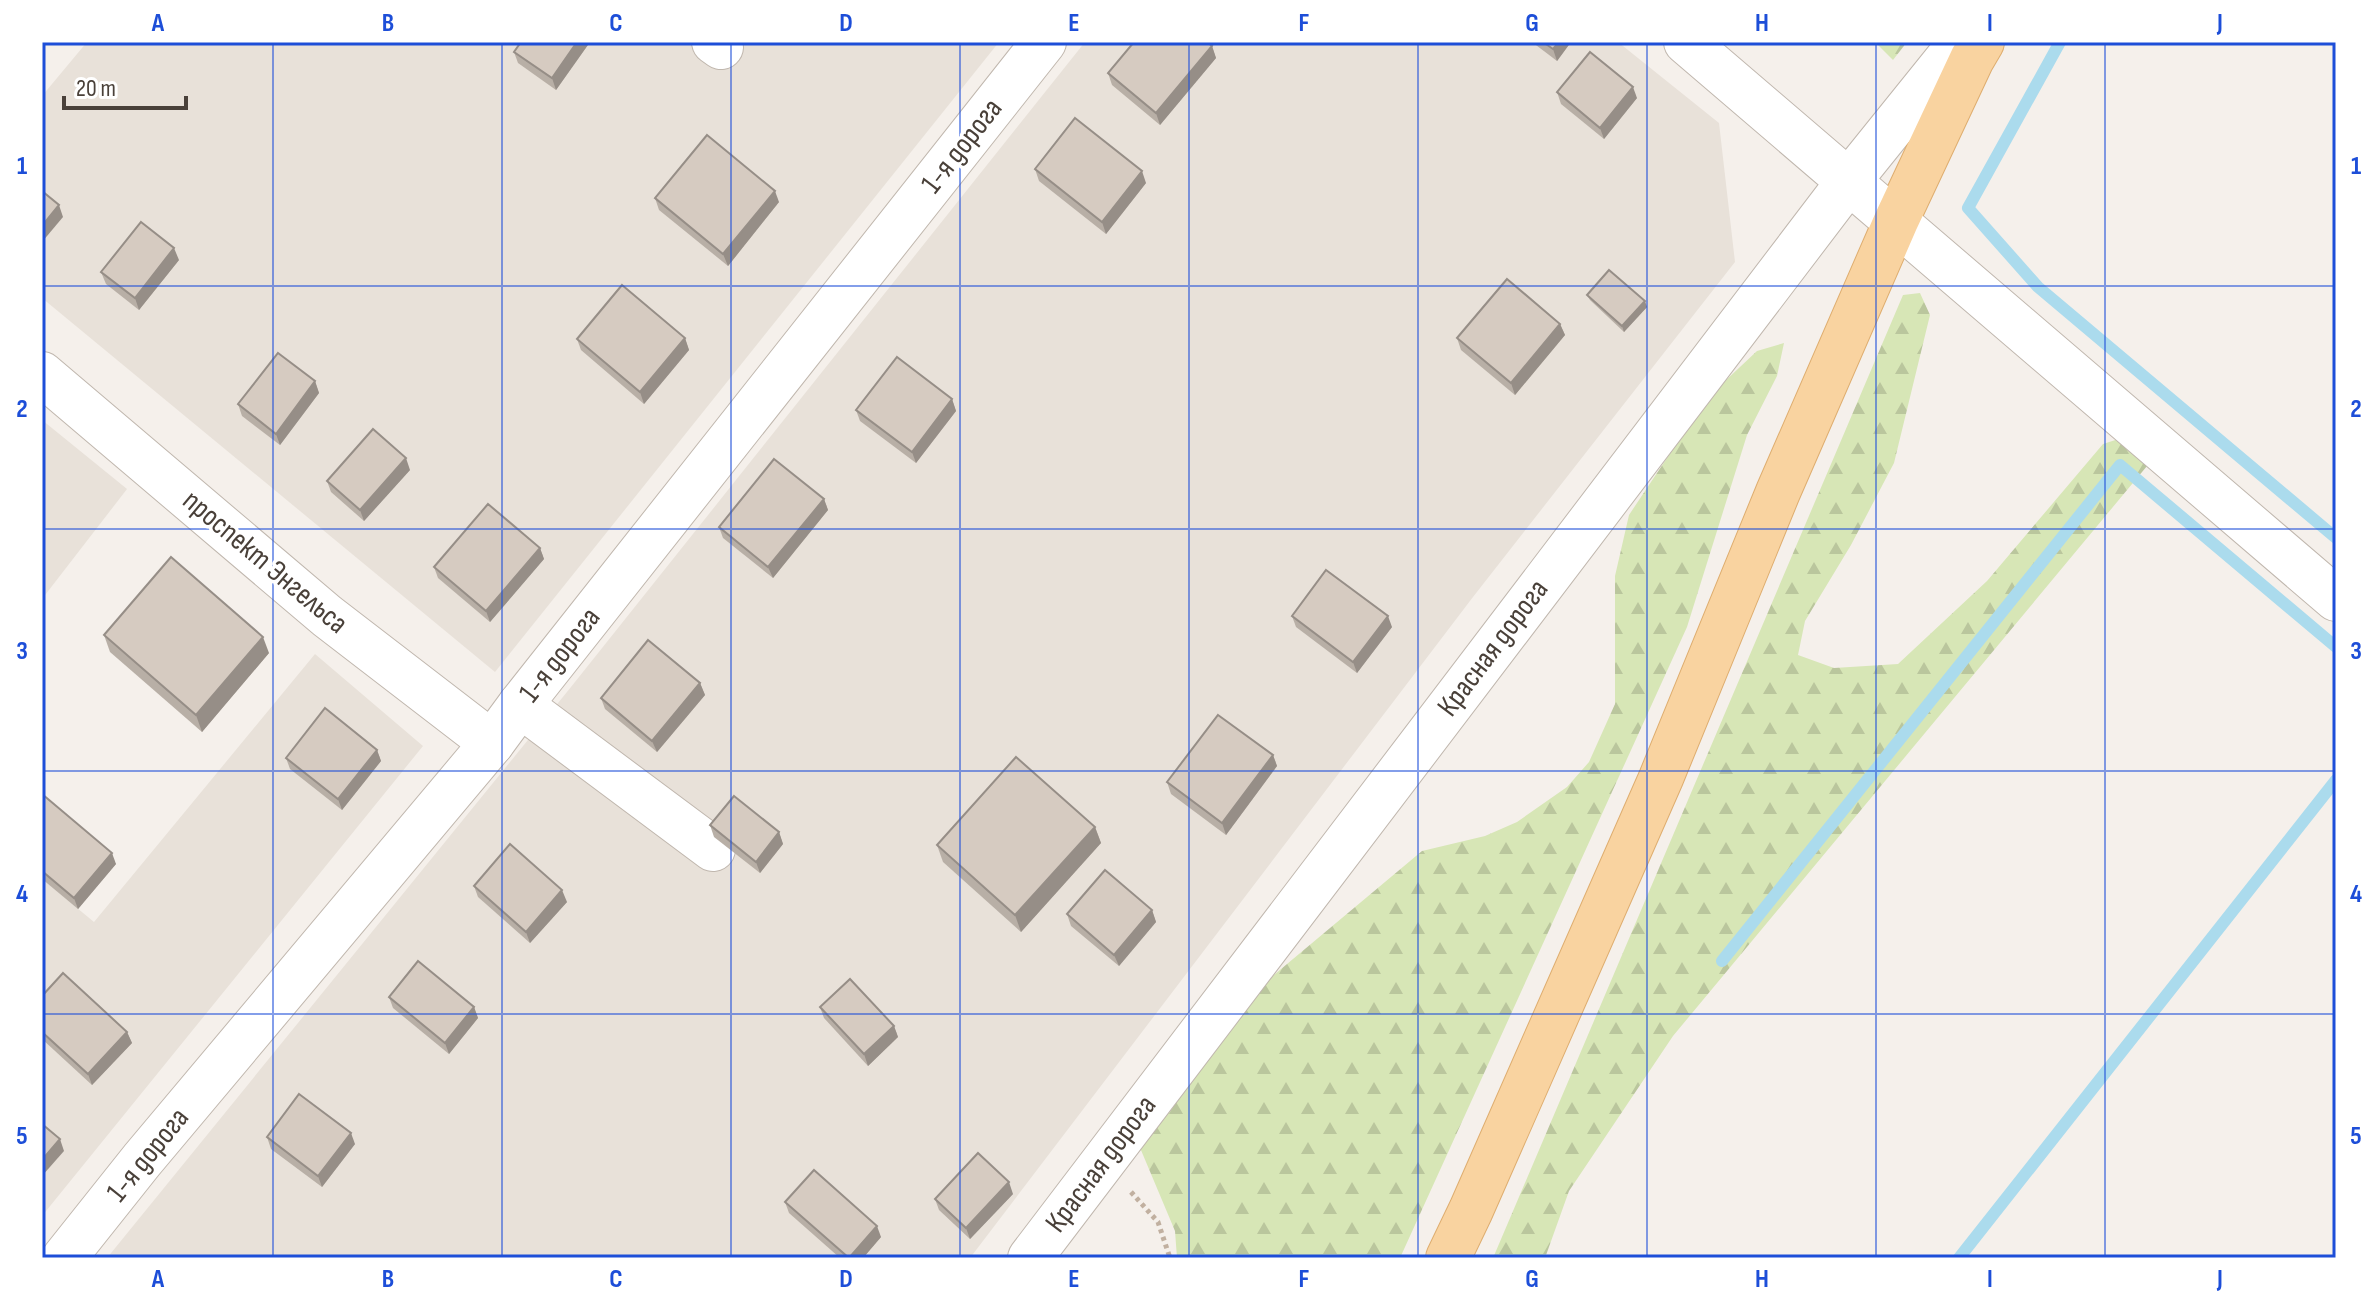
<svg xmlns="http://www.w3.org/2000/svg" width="2378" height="1300" viewBox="0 0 2378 1300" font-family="'Sofia Sans Condensed',sans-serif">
  <defs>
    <pattern id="forest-firs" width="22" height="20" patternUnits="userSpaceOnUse" patternTransform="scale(2)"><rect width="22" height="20" fill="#d7e6b6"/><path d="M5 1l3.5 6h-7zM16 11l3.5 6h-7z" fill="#bac69d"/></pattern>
  </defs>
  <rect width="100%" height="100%" fill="#f5f0eb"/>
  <!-- residential -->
  <g fill="#e8e1d9">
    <polygon points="87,42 999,42 495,672 42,298 42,96"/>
    <polygon points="1085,42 1618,42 1719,123 1735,262 1473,597 970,1258 107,1258 571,687"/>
    <polygon points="42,420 127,489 42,599"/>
    <polygon points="315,654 423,746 42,1216 42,879 94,922"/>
  </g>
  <!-- forest -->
  <g fill="url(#forest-firs)">
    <polygon points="1875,42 1907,42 1893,60"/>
    <polygon points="1920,293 1930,315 1894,463 1851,545 1805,621 1798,655 1834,668 1898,664 1987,581 2103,444 2131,435 2157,454 1673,1036 1569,1191 1545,1258 1493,1258 1903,295"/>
    <polygon points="1784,343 1777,376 1747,435 1687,627 1400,1258 1177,1258 1175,1231 1138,1143 1257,989 1422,851 1485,836 1517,822 1567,787 1589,762 1615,704 1615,576 1629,515 1707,398 1757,351"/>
  </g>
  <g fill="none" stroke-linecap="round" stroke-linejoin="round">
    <!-- stream -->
    <g stroke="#abdbed" stroke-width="12">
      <polyline points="2060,42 1968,208 2038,287 2336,538"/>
      <polyline points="1722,961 2120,465 2336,647"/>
      <polyline points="1959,1258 2336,780"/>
    </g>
    <defs>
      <g id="minor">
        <polyline points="714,42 721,47"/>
        <polyline points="1686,42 2336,599"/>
        <polyline points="42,374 327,616 492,743"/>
        <polyline points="520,705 713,849"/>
        <polyline points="64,1258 142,1160 492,743 520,705 1044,42"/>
        <polyline points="1030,1258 1849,181 1961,42"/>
      </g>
      <polyline id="major" points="1448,1258 1471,1210 1661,778 1778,492 1896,221 1972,59 1982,42"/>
    </defs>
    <!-- minor casing -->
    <use href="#minor" stroke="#c0b7ae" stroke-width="46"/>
    <!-- major casing -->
    <use href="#major" stroke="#dead6f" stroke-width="46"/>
    <!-- path -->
    <polyline stroke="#c1b0a0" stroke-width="5" stroke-dasharray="4 4" stroke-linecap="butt" points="1131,1192 1158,1222 1170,1258"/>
    <!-- minor -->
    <use href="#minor" stroke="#fff" stroke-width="44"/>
    <!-- major -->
    <use href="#major" stroke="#f9d3a0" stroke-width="44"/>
  </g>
  <!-- wall -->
  <g fill="#b8afa6">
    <polygon points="521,42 590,42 556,90 518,63 514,52"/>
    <polygon points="1532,42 1571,42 1557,61"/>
    <polygon points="1212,46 1216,58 1160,125 1112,85 1108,73"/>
    <polygon points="1557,92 1637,98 1604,139 1561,104"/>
    <polygon points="1035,169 1146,183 1106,234 1039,181"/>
    <polygon points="655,198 779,202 728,266 659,210"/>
    <polygon points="179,260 139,310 106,284 101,272"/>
    <polygon points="1587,295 1647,307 1624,332 1590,300"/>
    <polygon points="1560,324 1565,335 1515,395 1461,350 1457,338"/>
    <polygon points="685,338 689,350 644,404 581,350 577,339"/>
    <polygon points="315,381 319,393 280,445 242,416 238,404"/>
    <polygon points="952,399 956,411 916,463 860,421 856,410"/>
    <polygon points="410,470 364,521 331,492 327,481"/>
    <polygon points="824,499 828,510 773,578 723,538 719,527"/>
    <polygon points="540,548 544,559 490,622 438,578 434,567"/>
    <polygon points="1292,616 1392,627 1357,673 1296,627"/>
    <polygon points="104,635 269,653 202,732 110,652"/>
    <polygon points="700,683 705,695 657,752 605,709 601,698"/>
    <polygon points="377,750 381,761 342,810 290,769 286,758"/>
    <polygon points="1273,755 1277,766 1226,835 1171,794 1167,782"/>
    <polygon points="42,794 116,864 78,909 42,879"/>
    <polygon points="710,825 779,832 783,844 760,873 714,837"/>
    <polygon points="1095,827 1101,843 1021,932 943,862 937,845"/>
    <polygon points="474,886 567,902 530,943 478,897"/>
    <polygon points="1152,910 1156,922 1119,966 1071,926 1067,914"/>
    <polygon points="42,996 127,1032 132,1043 92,1085 42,1039"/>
    <polygon points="389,997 474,1007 478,1018 449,1054 393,1008"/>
    <polygon points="820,1007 894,1026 898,1037 868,1066 824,1018"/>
    <polygon points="267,1137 355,1144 322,1187 271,1149"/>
    <polygon points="1013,1194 970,1239 939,1210 935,1199"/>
    <polygon points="785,1202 881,1237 863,1258 840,1258 789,1213"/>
  </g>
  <!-- shaded-wall -->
  <g fill="#968e87">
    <polygon points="577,42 590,42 556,90 552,78"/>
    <polygon points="1559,42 1571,42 1557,61 1553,49"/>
    <polygon points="1212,46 1216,58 1160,125 1156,113"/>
    <polygon points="1633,87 1637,98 1604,139 1600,128"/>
    <polygon points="1142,171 1146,183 1106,234 1102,222"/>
    <polygon points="775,191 779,202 728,266 723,254"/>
    <polygon points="59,205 63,217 42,242 42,226"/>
    <polygon points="174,248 179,260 139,310 135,298"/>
    <polygon points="1645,301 1647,307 1624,332 1622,326"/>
    <polygon points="1560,324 1565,335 1515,395 1511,383"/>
    <polygon points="685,338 689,350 644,404 640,392"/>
    <polygon points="315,381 319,393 280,445 276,434"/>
    <polygon points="952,399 956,411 916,463 912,452"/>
    <polygon points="406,458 410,470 364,521 360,510"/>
    <polygon points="824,499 828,510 773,578 768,567"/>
    <polygon points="540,548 544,559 490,622 486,611"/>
    <polygon points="1388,616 1392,627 1357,673 1353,662"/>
    <polygon points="263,637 269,653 202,732 196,715"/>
    <polygon points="700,683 705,695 657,752 652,741"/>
    <polygon points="377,750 381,761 342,810 338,799"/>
    <polygon points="1273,755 1277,766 1226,835 1222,823"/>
    <polygon points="1095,827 1101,843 1021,932 1015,915"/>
    <polygon points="779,832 783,844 760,873 756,862"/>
    <polygon points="112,853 116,864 78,909 74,898"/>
    <polygon points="562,890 567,902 530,943 526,932"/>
    <polygon points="1152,910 1156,922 1119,966 1114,955"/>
    <polygon points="474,1007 478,1018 449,1054 445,1043"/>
    <polygon points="894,1026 898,1037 868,1066 864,1054"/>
    <polygon points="127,1032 132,1043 92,1085 88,1074"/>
    <polygon points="351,1133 355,1144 322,1187 318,1176"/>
    <polygon points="60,1139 64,1151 42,1176 42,1160"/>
    <polygon points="1009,1182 1013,1194 970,1239 966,1228"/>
    <polygon points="877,1226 881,1237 863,1258 849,1258"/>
  </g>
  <!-- building -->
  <g fill="#d6cbc1" stroke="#968e87" stroke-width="2">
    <polygon points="521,42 577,42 552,78 514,52"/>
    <polygon points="1134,42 1207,42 1212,46 1156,113 1108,73"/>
    <polygon points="1543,42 1559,42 1553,49"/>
    <polygon points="1590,52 1633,87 1600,128 1557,92"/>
    <polygon points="1075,118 1142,171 1102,222 1035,169"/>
    <polygon points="707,135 775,191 723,254 655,198"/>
    <polygon points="42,191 59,205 42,226"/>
    <polygon points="141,222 174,248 135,298 101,272"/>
    <polygon points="1609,270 1645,301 1622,326 1587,295"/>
    <polygon points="1507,279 1560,324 1511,383 1457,338"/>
    <polygon points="622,285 685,338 640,392 577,339"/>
    <polygon points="278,353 315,381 276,434 238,404"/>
    <polygon points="897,357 952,399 912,452 856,410"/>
    <polygon points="373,429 406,458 360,510 327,481"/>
    <polygon points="774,459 824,499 768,567 719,527"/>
    <polygon points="488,504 540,548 486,611 434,567"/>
    <polygon points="171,557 263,637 196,715 104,635"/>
    <polygon points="1326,570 1388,616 1353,662 1292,616"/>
    <polygon points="648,640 700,683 652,741 601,698"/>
    <polygon points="325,708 377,750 338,799 286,758"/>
    <polygon points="1218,715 1273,755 1222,823 1167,782"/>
    <polygon points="1016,757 1095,827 1015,915 937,845"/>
    <polygon points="42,794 112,853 74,898 42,871"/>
    <polygon points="734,796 779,832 756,862 710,825"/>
    <polygon points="510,844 562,890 526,932 474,886"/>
    <polygon points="1105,870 1152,910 1114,955 1067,914"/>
    <polygon points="418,961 474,1007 445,1043 389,997"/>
    <polygon points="63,973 127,1032 88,1074 42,1032 42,996"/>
    <polygon points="850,979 894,1026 864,1054 820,1007"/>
    <polygon points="299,1094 351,1133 318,1176 267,1137"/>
    <polygon points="42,1124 60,1139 42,1160"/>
    <polygon points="978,1153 1009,1182 966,1228 935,1199"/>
    <polygon points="814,1170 877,1226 849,1258 785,1202"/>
  </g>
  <!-- grid -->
  <path fill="none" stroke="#1d4ed8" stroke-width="2" stroke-opacity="0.55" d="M273,42V1258M502,42V1258M731,42V1258M960,42V1258M1189,42V1258M1418,42V1258M1647,42V1258M1876,42V1258M2105,42V1258M42,286H2336M42,529H2336M42,771H2336M42,1014H2336"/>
  <g text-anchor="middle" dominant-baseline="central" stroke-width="7" stroke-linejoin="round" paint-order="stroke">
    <!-- street labels -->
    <g font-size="30" fill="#494039" stroke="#fff">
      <text transform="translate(962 146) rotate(-52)">1-я дорога</text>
      <text transform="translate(265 562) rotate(40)">проспект Энгельса</text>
      <text transform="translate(1493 648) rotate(-53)">Красная дорога</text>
      <text transform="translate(560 655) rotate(-52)">1-я дорога</text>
      <text transform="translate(148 1155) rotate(-51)">1-я дорога</text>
      <text transform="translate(1101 1164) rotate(-53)">Красная дорога</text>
    </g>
  </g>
  <!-- border -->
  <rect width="2378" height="1300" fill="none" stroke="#ffffff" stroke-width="88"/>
  <!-- scale -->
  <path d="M64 96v12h122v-12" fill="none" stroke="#494039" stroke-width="4"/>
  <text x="76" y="96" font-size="24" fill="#494039" stroke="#ffffff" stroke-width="6" paint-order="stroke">20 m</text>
  <rect x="44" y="44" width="2290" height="1212" fill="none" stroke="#1d4ed8" stroke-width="3"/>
  <g font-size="26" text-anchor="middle" font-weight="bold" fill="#1d4ed8">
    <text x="158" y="31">A</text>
    <text x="388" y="31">B</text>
    <text x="616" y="31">C</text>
    <text x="846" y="31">D</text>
    <text x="1074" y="31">E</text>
    <text x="1304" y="31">F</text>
    <text x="1532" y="31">G</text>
    <text x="1762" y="31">H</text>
    <text x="1990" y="31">I</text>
    <text x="2220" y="31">J</text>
    <text x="22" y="174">1</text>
    <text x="2356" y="174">1</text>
    <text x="22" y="417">2</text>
    <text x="2356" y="417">2</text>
    <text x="22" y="659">3</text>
    <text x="2356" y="659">3</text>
    <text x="22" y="902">4</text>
    <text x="2356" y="902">4</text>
    <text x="22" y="1144">5</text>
    <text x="2356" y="1144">5</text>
    <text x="158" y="1287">A</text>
    <text x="388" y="1287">B</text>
    <text x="616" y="1287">C</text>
    <text x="846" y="1287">D</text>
    <text x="1074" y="1287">E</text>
    <text x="1304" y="1287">F</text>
    <text x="1532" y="1287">G</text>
    <text x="1762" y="1287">H</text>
    <text x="1990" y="1287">I</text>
    <text x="2220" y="1287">J</text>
  </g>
</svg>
